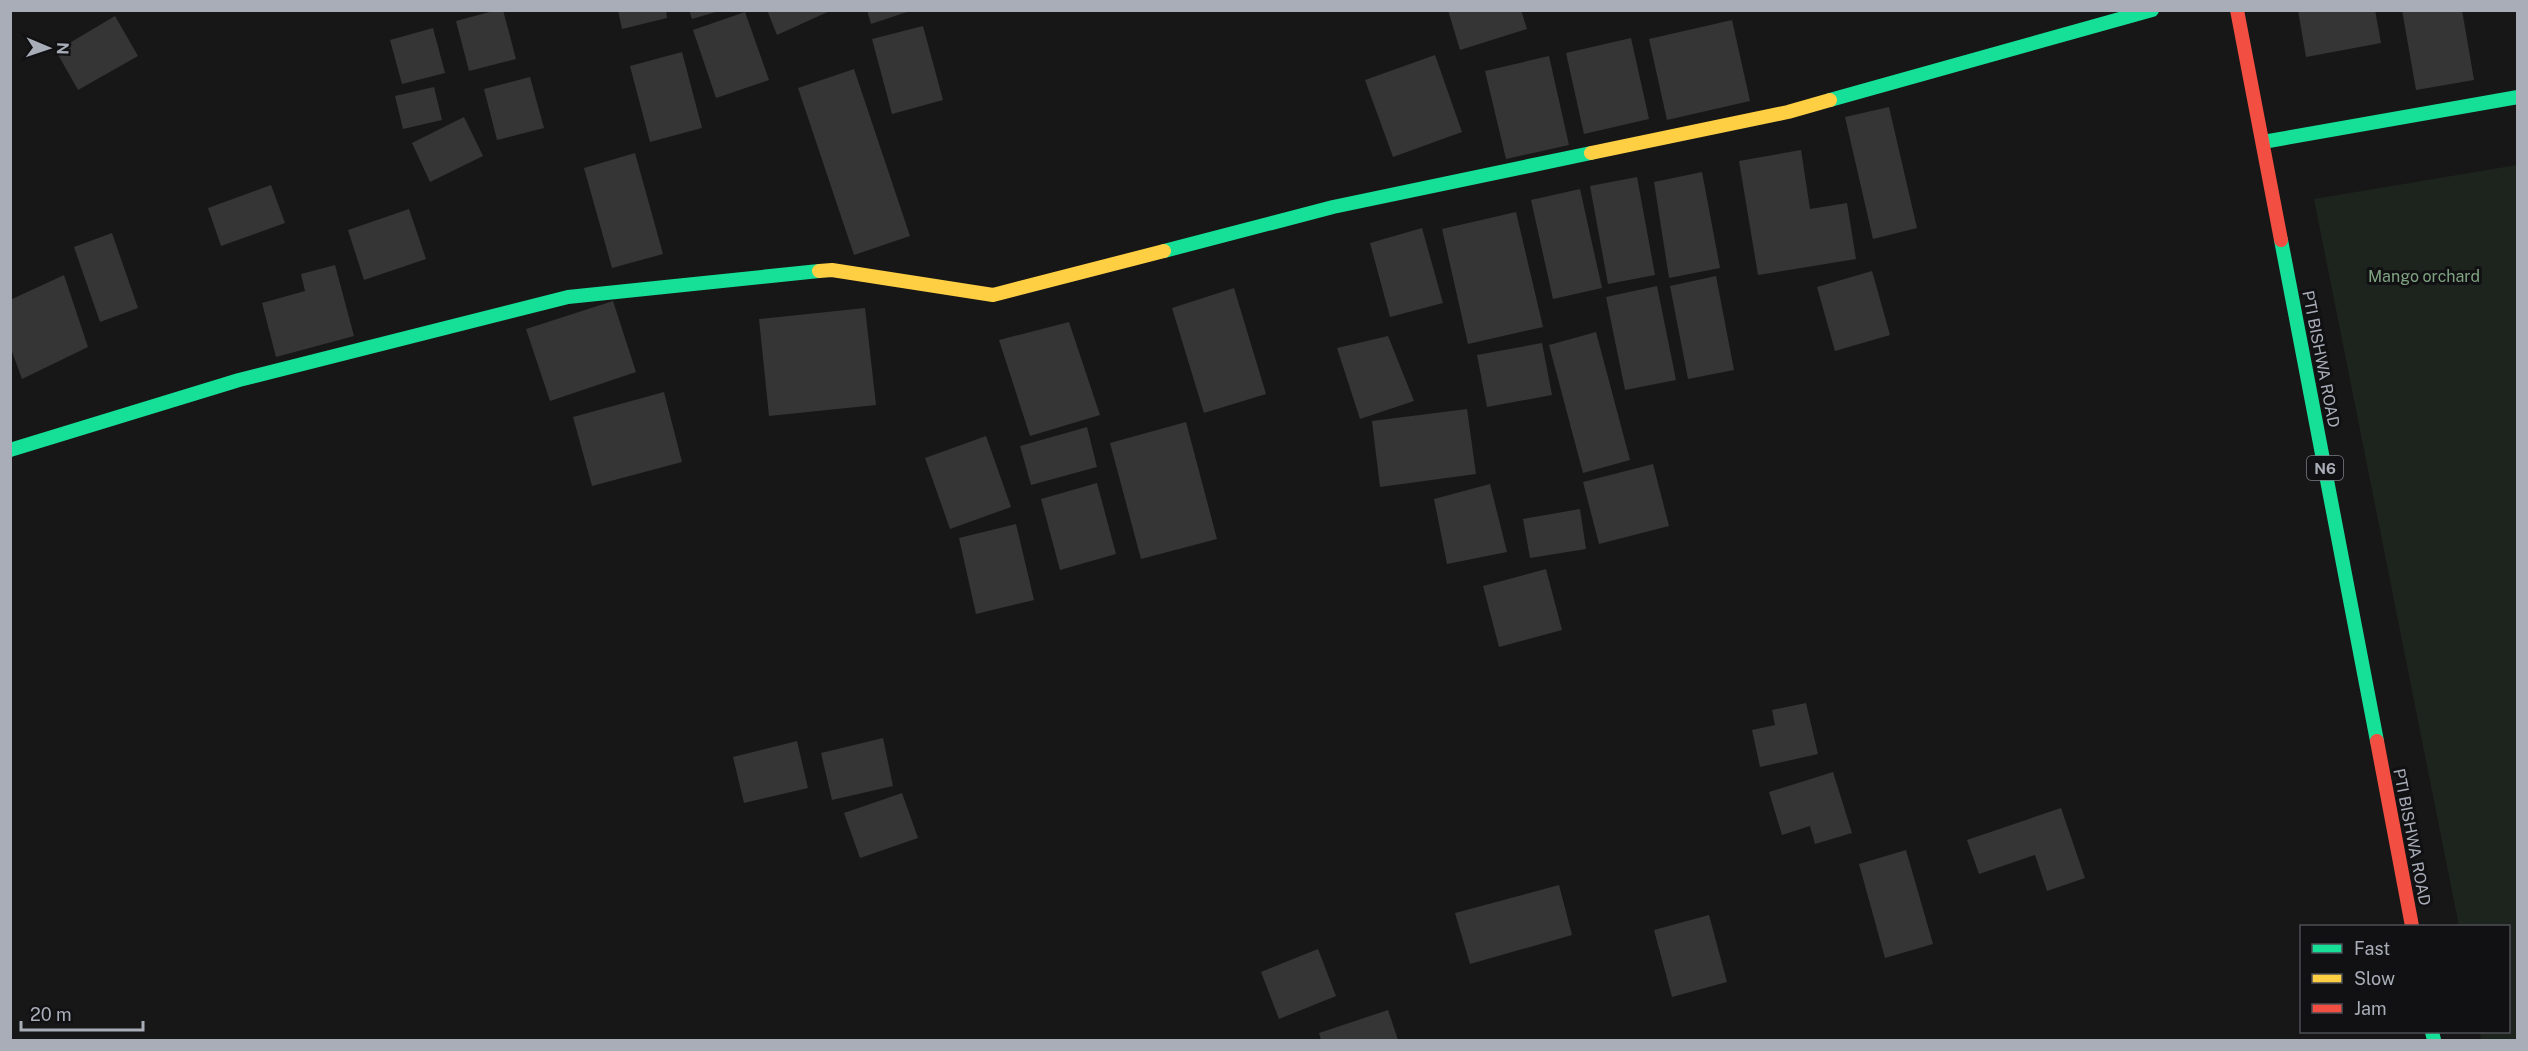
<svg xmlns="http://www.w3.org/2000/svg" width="2528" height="1051" viewBox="0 0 2528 1051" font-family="'Public Sans',sans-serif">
  <rect width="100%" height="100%" fill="#171717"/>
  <!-- green -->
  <polygon fill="#1d241e" points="2517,165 2518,1040 2481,1040 2480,1032 2508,1032 2508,926 2459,926 2314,199"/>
  <!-- building -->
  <g fill="#353536">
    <polygon points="497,10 503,10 516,59 469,71 456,21"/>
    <polygon points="618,10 666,10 667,18 622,29"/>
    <polygon points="689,10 719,10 719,11 692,19"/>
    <polygon points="767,10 832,10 777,35"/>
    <polygon points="867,10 910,10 910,11 871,24"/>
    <polygon points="1448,10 1521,10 1527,29 1460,50"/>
    <polygon points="2298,10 2375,10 2381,43 2306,57"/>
    <polygon points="2402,10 2462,10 2474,80 2416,90"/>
    <polygon points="745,12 769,80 716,98 693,30"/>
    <polygon points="115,16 138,56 78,90 56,51"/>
    <polygon points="1732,20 1750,101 1667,120 1649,39"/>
    <polygon points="923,26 943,100 892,114 872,39"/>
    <polygon points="433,28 445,73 402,84 390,40"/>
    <polygon points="1631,38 1649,119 1584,134 1566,53"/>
    <polygon points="682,52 702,128 650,142 630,66"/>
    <polygon points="1435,55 1462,132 1393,157 1365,80"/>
    <polygon points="1549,56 1569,145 1506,159 1485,71"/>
    <polygon points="854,69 910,236 854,255 798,88"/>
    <polygon points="530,77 544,128 497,140 484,89"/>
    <polygon points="434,87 442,120 403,129 395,96"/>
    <polygon points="1889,107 1917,228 1873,239 1845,117"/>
    <polygon points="464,117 483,156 430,182 412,143"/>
    <polygon points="1801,150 1810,209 1847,203 1856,259 1758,275 1739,161"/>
    <polygon points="635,153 663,254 612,268 584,168"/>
    <polygon points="1702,172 1720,268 1669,278 1654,182"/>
    <polygon points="1637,177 1655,275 1608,284 1590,186"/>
    <polygon points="271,185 285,223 221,246 208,208"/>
    <polygon points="1580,189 1602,288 1553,299 1531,200"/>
    <polygon points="409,209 426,259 364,280 348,230"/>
    <polygon points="1516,212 1543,327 1468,344 1442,229"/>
    <polygon points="1422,228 1443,303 1390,317 1370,243"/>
    <polygon points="112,233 138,308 100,322 74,247"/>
    <polygon points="335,265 354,336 276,357 262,303 305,291 301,274"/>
    <polygon points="1872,271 1890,335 1835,351 1817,287"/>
    <polygon points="64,275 88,347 22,379 10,346 10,300"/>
    <polygon points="1716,276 1734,370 1688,379 1670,286"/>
    <polygon points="1657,286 1676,380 1625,390 1606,297"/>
    <polygon points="1234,288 1266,394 1204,413 1172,308"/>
    <polygon points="613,301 636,372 550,401 526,329"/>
    <polygon points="865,308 876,405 769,416 759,319"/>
    <polygon points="1069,322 1100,415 1030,436 999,340"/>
    <polygon points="1596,332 1630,460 1583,473 1549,345"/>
    <polygon points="1388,336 1414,401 1360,419 1337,348"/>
    <polygon points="1542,343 1552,395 1487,407 1477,355"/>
    <polygon points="664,392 682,462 592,486 573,417"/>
    <polygon points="1467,409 1476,474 1380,487 1372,421"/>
    <polygon points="1186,422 1217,539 1141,559 1110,443"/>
    <polygon points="1087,427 1097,467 1031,485 1020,446"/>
    <polygon points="986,436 1011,507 950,529 925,458"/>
    <polygon points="1653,464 1669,526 1599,544 1583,482"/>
    <polygon points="1097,483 1116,554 1060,570 1041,499"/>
    <polygon points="1490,484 1507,552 1447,564 1434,499"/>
    <polygon points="1580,509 1586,549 1530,558 1523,519"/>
    <polygon points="1016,524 1034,600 976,614 959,538"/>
    <polygon points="1546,569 1562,630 1499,647 1483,586"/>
    <polygon points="1806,703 1818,754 1760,767 1752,730 1775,725 1772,710"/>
    <polygon points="883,738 893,786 832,800 821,753"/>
    <polygon points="797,741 808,788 744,803 733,757"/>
    <polygon points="1833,772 1852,833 1815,844 1810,826 1782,835 1769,792"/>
    <polygon points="902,793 918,838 860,858 844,813"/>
    <polygon points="2061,808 2085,878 2047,891 2035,855 1979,874 1967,840"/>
    <polygon points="1906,850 1933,944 1885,958 1859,864"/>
    <polygon points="1559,885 1572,935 1470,964 1455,913"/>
    <polygon points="1709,915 1727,982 1672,997 1654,930"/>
    <polygon points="1318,949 1336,996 1279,1019 1261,972"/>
    <polygon points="1388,1010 1398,1040 1321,1040 1319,1033"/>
  </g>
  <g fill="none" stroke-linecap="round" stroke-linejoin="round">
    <!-- fast -->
    <g stroke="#16e098" stroke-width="14">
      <polyline points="1830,100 2152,10"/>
      <polyline points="2263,142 2518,97"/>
      <polyline points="2281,240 2377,741"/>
      <polyline points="1164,251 1333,207 1591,153"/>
      <polyline points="10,450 239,380 568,297 819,271"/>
      <polyline points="2432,1032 2434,1040"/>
    </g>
    <!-- slow -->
    <g stroke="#ffcf43" stroke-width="14">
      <polyline points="1591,153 1788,112 1830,100"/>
      <polyline points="819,271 832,270 993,295 1164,251"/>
    </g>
    <!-- jam -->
    <g stroke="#f24e42" stroke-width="14">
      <polyline points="2237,10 2281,240"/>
      <polyline points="2377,741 2412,926"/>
    </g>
  </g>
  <g text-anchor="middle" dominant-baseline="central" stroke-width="6" stroke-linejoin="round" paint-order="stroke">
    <!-- shield labels -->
    <rect fill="#111113" stroke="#7b7e86" stroke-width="1.5" x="2307" y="456" width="36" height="24" rx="4.5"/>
    <g font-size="15" font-weight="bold" fill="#a8adb8">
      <text x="2325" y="468">N6</text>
    </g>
    <!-- park labels -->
    <g font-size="16" fill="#7fa381" stroke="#111113">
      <text x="2424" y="276">Mango orchard</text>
    </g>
    <!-- street labels -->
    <g font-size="16" fill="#a8adb8" stroke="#111113">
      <text transform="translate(2321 359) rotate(79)">PTI BISHWA ROAD</text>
      <text transform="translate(2412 837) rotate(79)">PTI BISHWA ROAD</text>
    </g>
  </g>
  <!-- border -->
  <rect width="2528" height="1051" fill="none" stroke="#a8adb8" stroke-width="24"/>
  <!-- legend -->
  <rect x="2300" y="925" width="210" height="108" fill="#111113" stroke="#4d4f55" stroke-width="1.5"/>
  <rect x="2312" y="944" width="30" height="9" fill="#16e098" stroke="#4d4f55" stroke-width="1.5"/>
  <text x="2354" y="955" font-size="18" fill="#a8adb8">Fast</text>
  <rect x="2312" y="974" width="30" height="9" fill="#ffcf43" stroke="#4d4f55" stroke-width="1.5"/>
  <text x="2354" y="985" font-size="18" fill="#a8adb8">Slow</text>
  <rect x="2312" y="1004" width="30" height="9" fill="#f24e42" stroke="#4d4f55" stroke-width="1.5"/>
  <text x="2354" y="1015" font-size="18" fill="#a8adb8">Jam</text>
  <!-- north arrow -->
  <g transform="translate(48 48) rotate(92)" stroke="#111113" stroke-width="4.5" paint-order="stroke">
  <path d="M0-4.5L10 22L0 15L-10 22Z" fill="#a8adb8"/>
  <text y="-9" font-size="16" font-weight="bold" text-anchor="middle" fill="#a8adb8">N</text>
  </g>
  <!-- scale -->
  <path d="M21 1021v9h122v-9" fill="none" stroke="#a8adb8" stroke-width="3"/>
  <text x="30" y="1021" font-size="18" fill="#a8adb8" stroke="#111113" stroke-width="4.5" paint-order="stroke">20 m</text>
</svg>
